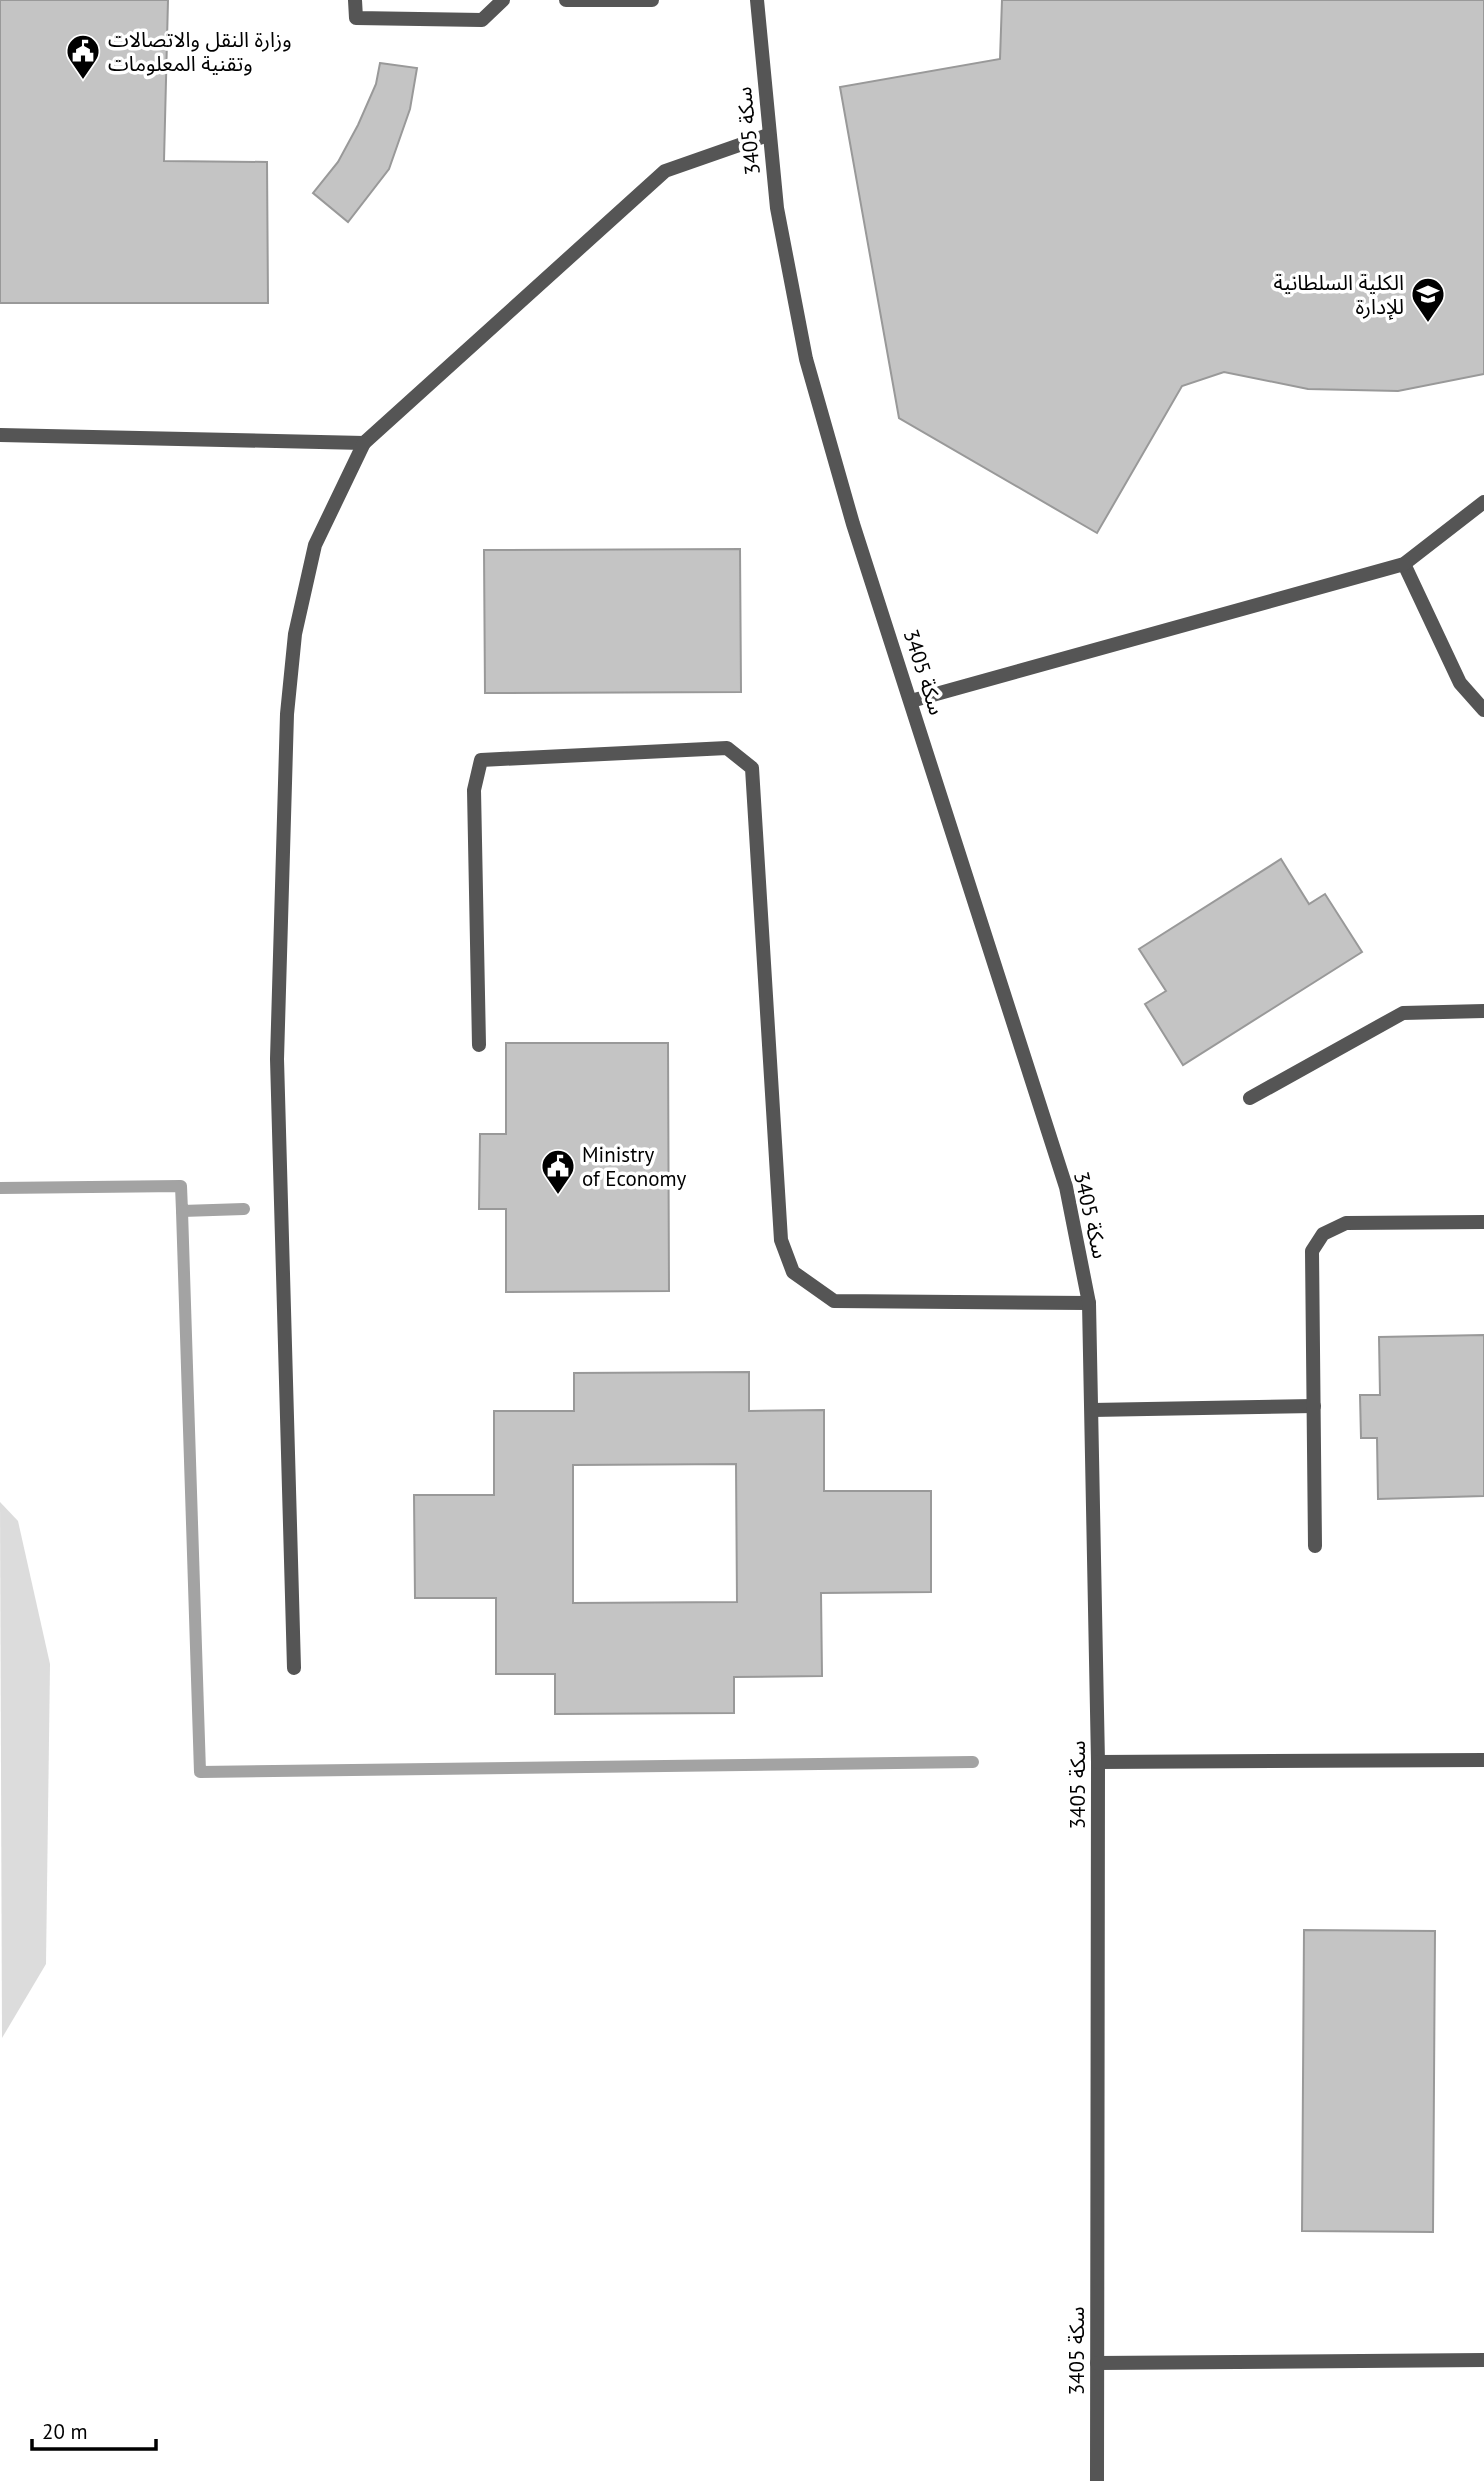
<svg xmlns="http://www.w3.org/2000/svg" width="1484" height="2481" viewBox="0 0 1484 2481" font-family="'PT Sans','Noto Sans Arabic',sans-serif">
  <rect width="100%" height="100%" fill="#fff"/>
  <!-- green -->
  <polygon fill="#dcdcdc" points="0,1502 18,1521 50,1664 46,1964 2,2038"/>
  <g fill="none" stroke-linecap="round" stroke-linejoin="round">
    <!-- stream -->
    <g stroke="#a3a3a3" stroke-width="12">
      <polyline points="0,1188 181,1186 182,1211 244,1209"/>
      <polyline points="182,1211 200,1772 973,1762"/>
    </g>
  </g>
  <!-- building -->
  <g fill="#c4c4c4" stroke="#999" stroke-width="2" fill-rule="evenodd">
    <polygon points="0,0 168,0 164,161 267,162 268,303 0,303"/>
    <polygon points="1002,0 1484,0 1484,374 1398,391 1308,389 1224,372 1182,386 1097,533 899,418 840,87 1000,59"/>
    <polygon points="380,63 417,68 410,109 389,169 348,222 313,193 338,162 358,125 376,84"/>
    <polygon points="740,549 741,692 485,693 484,550"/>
    <polygon points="1281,859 1309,904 1325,894 1362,952 1183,1065 1145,1004 1166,991 1139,949"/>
    <polygon points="506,1043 668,1043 669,1291 506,1292 506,1209 479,1209 480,1134 506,1134"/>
    <polygon points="1484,1335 1484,1496 1378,1499 1377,1438 1361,1438 1360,1395 1380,1395 1379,1337"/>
    <path d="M749,1372V1411L824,1410V1491H931V1592L821,1593L822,1676L734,1677V1713L555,1714V1674H496V1598H415L414,1495H494V1411H574V1373ZM736,1464L737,1602L573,1603V1465Z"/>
    <polygon points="1304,1930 1435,1931 1433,2232 1302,2231"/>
  </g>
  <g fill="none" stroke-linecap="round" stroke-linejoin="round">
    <!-- service -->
    <g stroke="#555" stroke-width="14">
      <polyline points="355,0 356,18 482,20 503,0"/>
      <polyline points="566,0 652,0"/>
      <polyline points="1404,564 1460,683 1484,710"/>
      <polyline points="479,1045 474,790 481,760 727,748 752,768 781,1240 793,1272 834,1301 1089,1303"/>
      <polyline points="1092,1410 1314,1406"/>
      <polyline points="1315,1546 1312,1251 1323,1234 1346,1223 1484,1222"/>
    </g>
    <!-- minor -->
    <g stroke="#555" stroke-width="14">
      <polyline points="757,0 777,208 806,359 853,524 1066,1187 1089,1303 1098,1762 1097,2481"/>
      <polyline points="0,435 364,443 665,171 768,135"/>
      <polyline points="911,701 1404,564 1484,502"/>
      <polyline points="1250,1098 1403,1013 1484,1011"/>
      <polyline points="294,1668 277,1059 287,714 295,634 315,545 364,443"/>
      <polyline points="1098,1762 1484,1760"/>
      <polyline points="1097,2363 1484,2360"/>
    </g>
  </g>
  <!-- icons -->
  <defs>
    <symbol id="civic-pin" viewBox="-11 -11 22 30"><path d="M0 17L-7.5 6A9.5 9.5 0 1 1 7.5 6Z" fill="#000" stroke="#fff"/><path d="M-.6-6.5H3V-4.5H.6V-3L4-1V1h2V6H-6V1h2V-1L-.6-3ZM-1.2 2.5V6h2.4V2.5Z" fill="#fff"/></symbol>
    <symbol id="university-pin" viewBox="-11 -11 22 30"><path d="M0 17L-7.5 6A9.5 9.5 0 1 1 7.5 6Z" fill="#000" stroke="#fff"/><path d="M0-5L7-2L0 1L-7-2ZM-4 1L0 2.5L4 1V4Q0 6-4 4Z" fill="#fff"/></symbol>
  </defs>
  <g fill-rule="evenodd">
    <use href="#civic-pin" x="64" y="32" width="38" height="52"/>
    <use href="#university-pin" x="1409" y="275" width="38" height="52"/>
    <use href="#civic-pin" x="539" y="1147" width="38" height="52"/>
  </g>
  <g text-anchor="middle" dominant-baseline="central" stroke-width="7" stroke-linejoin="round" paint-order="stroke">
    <!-- poi labels -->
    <g font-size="21" fill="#000" stroke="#fff" text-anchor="start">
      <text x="108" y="39">وزارة النقل والاتصالات<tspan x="108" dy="24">وتقنية المعلومات</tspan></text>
      <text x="1404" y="282" text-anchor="end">الكلية السلطانية<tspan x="1404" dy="24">للإدارة</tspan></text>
      <text x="582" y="1154">Ministry<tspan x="582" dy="24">of Economy</tspan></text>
    </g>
    <!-- street labels -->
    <g font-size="21" fill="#000" stroke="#fff">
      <text transform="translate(748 131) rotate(-96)">سكة 3405</text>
      <text transform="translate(924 672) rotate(72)">سكة 3405</text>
      <text transform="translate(1091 1215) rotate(77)">سكة 3405</text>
      <text transform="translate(1077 1785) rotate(-90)">سكة 3405</text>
      <text transform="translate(1076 2351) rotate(-90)">سكة 3405</text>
    </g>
  </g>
  <!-- scale -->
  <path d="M32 2439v10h124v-10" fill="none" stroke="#000000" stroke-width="3.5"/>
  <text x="42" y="2439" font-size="21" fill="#000000" stroke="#ffffff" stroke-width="5" paint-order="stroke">20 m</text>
</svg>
